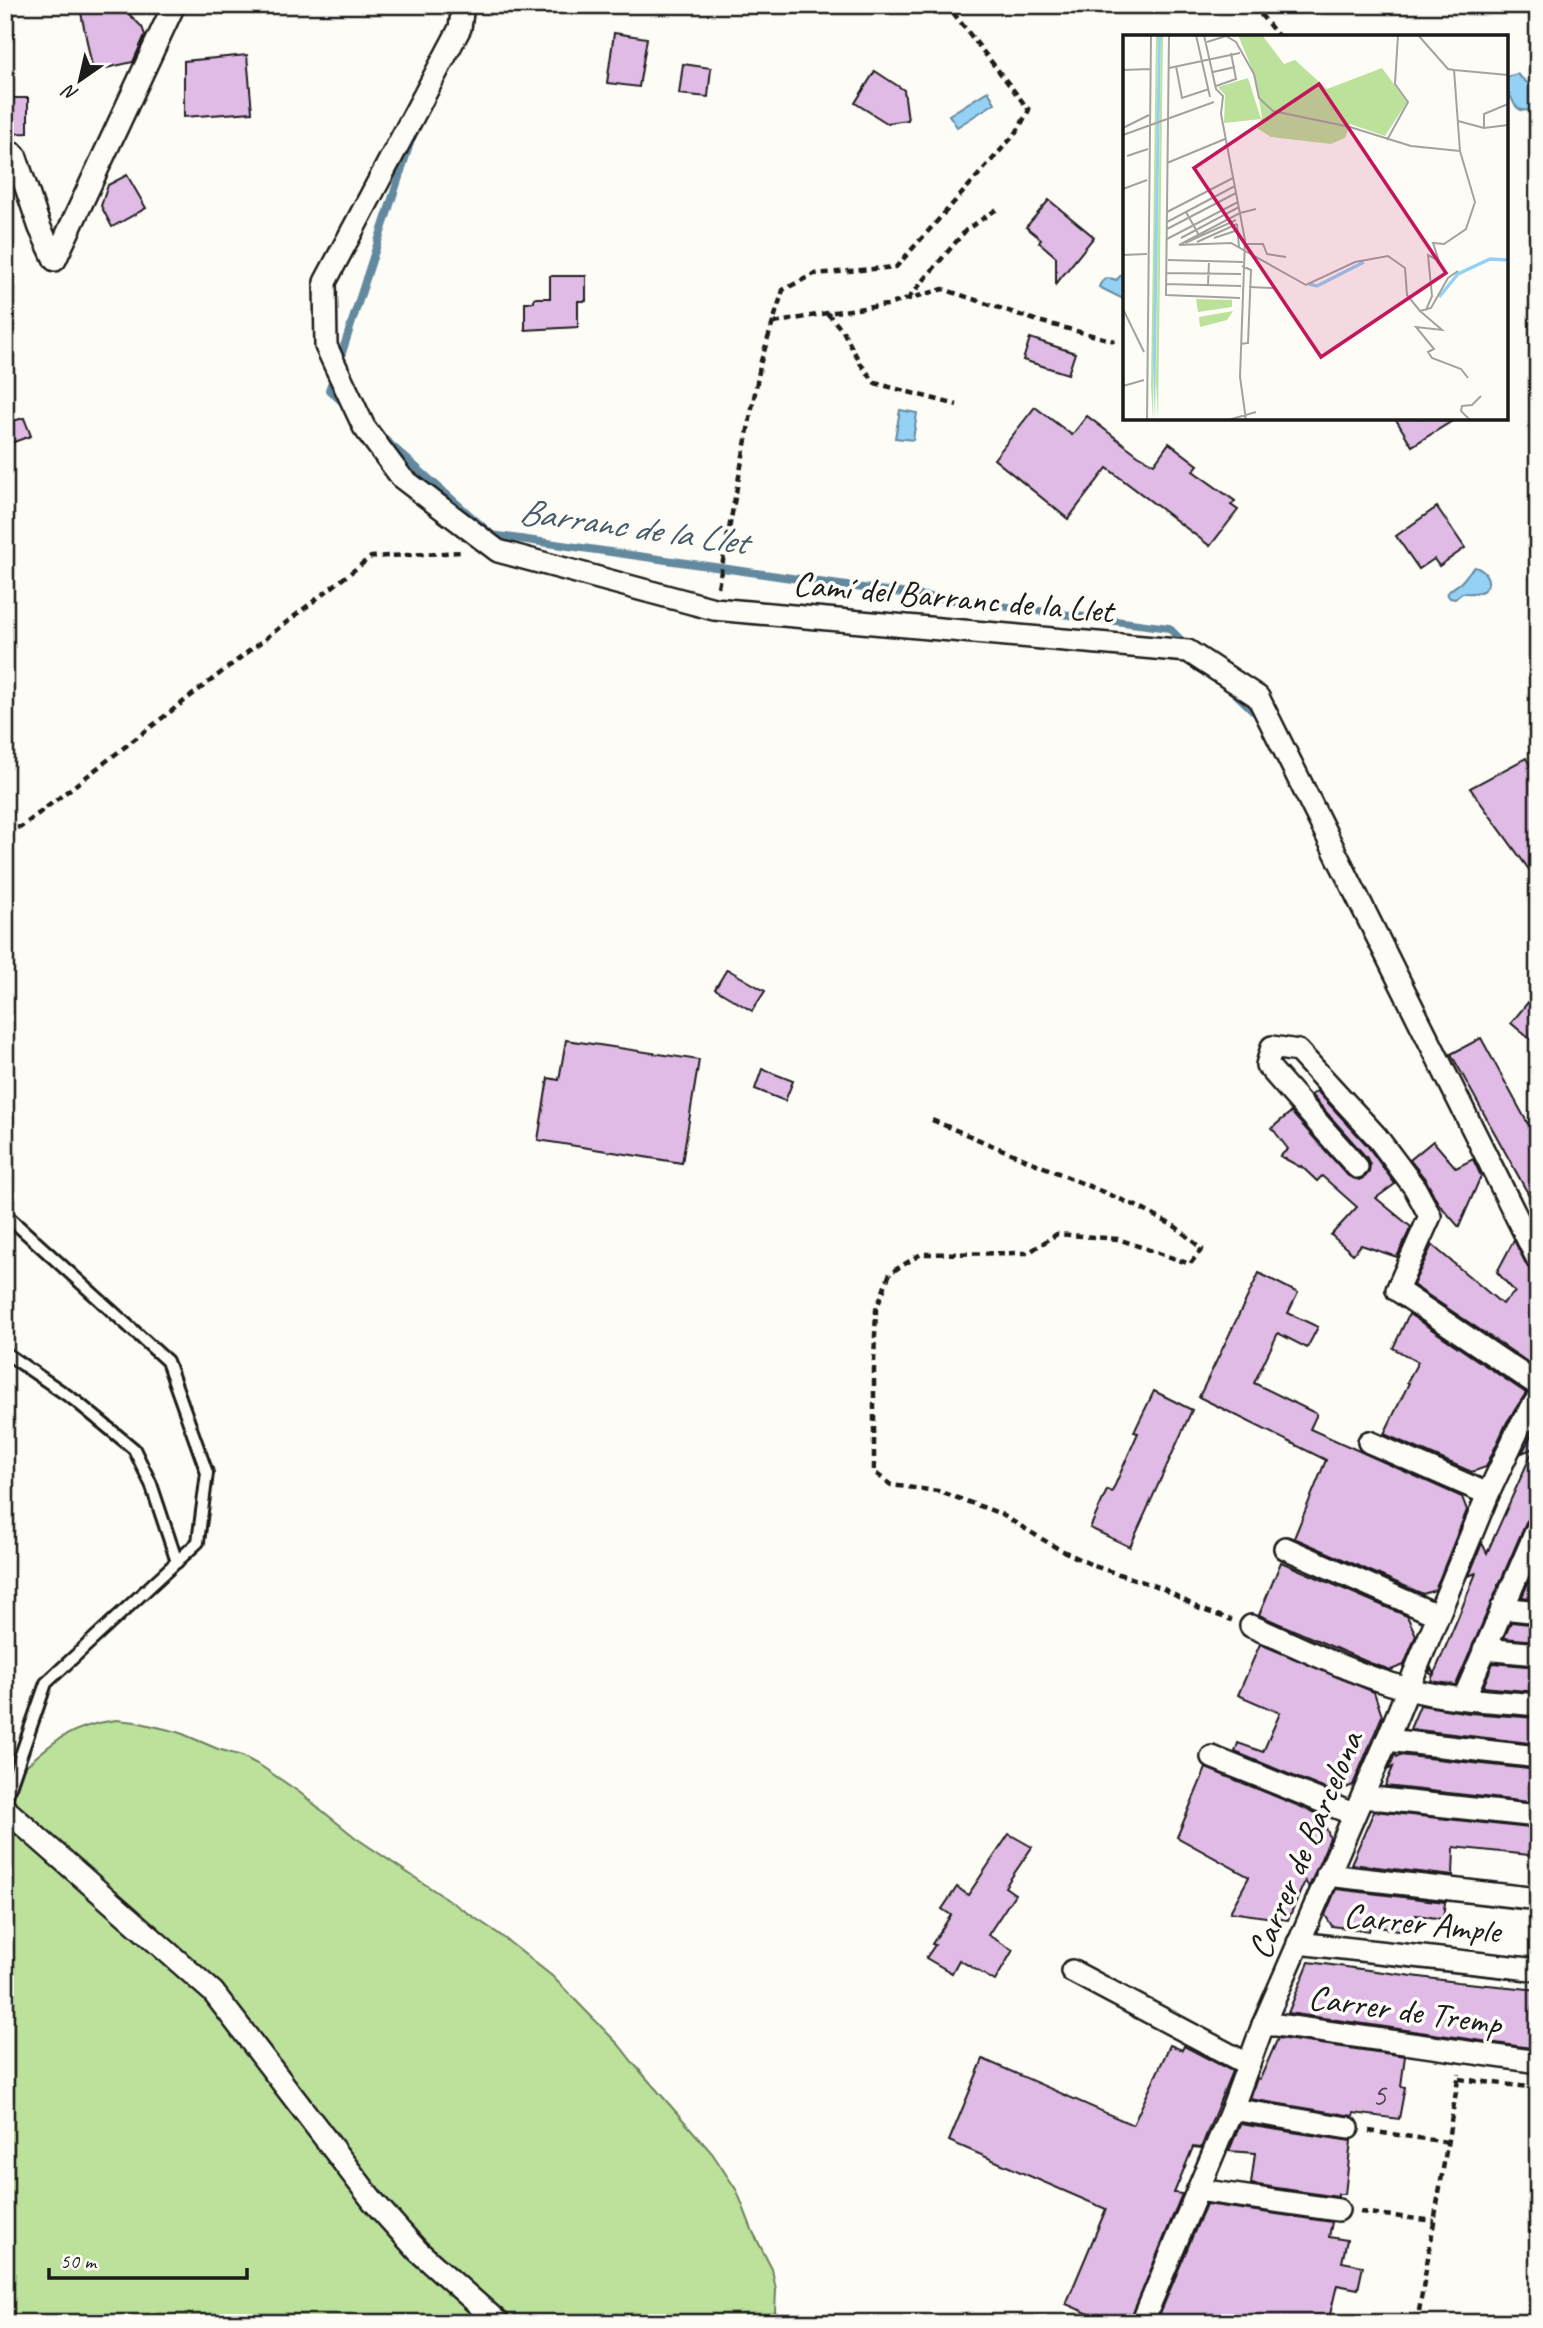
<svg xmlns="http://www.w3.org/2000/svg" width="1543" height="2328" viewBox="0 0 1543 2328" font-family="Caveat,sans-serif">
  <rect width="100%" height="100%" fill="#fdfcf7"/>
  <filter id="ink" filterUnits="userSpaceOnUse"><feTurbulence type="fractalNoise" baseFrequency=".0143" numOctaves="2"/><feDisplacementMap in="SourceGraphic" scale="14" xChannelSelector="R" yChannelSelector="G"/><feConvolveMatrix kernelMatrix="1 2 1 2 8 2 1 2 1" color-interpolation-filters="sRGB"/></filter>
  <g filter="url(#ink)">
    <!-- green -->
    <path fill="#bbe19b" stroke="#6c7e5c" stroke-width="2" d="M116,1720L136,1722L178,1732L218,1749L242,1756L261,1766L299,1792L356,1838L499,1934L552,1976L619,2045L634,2064L712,2153L737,2191L753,2232L772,2269L776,2290L775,2312L771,2323H5V1785C44,1750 61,1727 116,1720Z"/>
    <!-- water -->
    <g fill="#94d1f4" stroke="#64899e" stroke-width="2">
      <path d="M1517,74C1523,80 1534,86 1537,95C1539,105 1529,114 1519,109C1512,105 1513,96 1506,91V80L1510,76Z"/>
      <polygon points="988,91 995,103 957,127 949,115"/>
      <path d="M1125,272V300L1099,287C1102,279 1108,276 1116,280Z"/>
      <polygon points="900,410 917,413 913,440 895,438"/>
      <path d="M1475,567C1487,570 1495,586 1480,592C1474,594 1468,593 1462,593L1455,599L1450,598L1447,594C1451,588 1455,587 1460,583C1466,578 1468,571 1475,567Z"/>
    </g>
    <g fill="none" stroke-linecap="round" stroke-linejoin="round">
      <!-- stream -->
      <g stroke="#64899e" stroke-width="8">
        <polyline points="339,362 413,134"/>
        <polyline points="335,374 329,390 346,405"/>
        <polyline points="382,437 492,535 840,585 1169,628 1186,645"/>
        <polyline points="1233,691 1259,716"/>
      </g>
    </g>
    <!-- building -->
    <g fill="#e0bbe5" stroke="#1c1c1c" stroke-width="2">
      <polygon points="95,5 113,5 114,10 125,10 142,27 145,35 133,62 93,71 80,8"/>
      <polygon points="614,33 647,38 639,87 607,83"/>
      <polygon points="247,55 252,112 184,117 184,61"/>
      <polygon points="683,64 711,68 708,97 679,94"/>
      <polygon points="875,71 904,90 908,120 887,123 855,103"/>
      <polygon points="5,98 28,98 28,133 5,134"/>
      <polygon points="127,175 146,208 112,227 101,206 108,185"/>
      <polygon points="1049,200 1094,237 1056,284 1056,257 1039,242 1041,239 1026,227"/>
      <polygon points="550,276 586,276 586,301 578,301 578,327 525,330 525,302 534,302 534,298 550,298"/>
      <polygon points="1030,338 1075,353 1068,374 1023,360"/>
      <polygon points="1035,407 1072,435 1087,416 1138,455 1154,464 1169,443 1198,465 1193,471 1235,501 1231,505 1238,510 1210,546 1107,468 1068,519 994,459"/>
      <polygon points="24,418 31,436 5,445 5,423"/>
      <polygon points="1395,418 1457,418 1412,446"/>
      <polygon points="1437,507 1465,548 1439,566 1434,559 1419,569 1396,536"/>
      <polygon points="1526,758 1538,781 1538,882 1470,788"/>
      <polygon points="727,969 765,991 752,1011 715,989"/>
      <polygon points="1538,990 1538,1046 1511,1023"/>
      <polygon points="1481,1038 1528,1124 1538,1119 1538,1230 1530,1215 1536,1208 1451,1054"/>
      <polygon points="566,1040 699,1060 682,1163 538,1140 548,1078 559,1080"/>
      <polygon points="762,1069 793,1081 785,1101 755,1089"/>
      <polygon points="1317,1091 1366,1144 1395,1184 1376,1198 1411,1227 1397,1257 1361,1245 1353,1254 1331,1235 1357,1207 1322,1176 1317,1181 1301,1166 1300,1167 1280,1156 1288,1149 1272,1128 1291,1112 1348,1176 1359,1180 1365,1177 1369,1172 1370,1165 1367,1158 1311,1095"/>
      <polygon points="1433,1141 1456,1168 1473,1159 1481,1176 1459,1227 1438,1203 1426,1180 1410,1160"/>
      <polygon points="1514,1240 1527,1266 1531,1271 1538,1273 1538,1369 1413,1285 1432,1245 1502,1304 1515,1292 1497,1272"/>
      <polygon points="1259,1273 1298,1293 1288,1313 1318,1327 1307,1348 1278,1333 1254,1383 1317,1414 1310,1429 1462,1497 1467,1510 1435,1590 1423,1594 1294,1538 1326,1460 1199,1397"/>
      <polygon points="1409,1314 1526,1393 1507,1422 1486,1467 1472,1472 1384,1434 1409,1383 1407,1382 1418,1362 1393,1348"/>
      <polygon points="1154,1391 1192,1410 1130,1547 1090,1528 1107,1490 1112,1492 1138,1433 1134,1432"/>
      <polygon points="1538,1423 1538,1514 1531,1516 1526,1522 1456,1685 1431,1681 1433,1675 1429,1673 1431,1668 1434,1674 1457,1620 1476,1573 1469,1576 1482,1543 1487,1553 1534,1448 1522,1453"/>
      <polygon points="1281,1562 1407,1616 1416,1635 1404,1665 1391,1670 1370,1663 1259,1615"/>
      <polygon points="1536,1564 1538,1599 1522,1597"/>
      <polygon points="1511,1622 1538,1625 1538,1641 1504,1638"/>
      <polygon points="1260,1644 1374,1692 1382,1716 1353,1785 1335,1793 1235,1752 1238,1743 1263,1752 1280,1713 1238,1695"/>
      <polygon points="1493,1663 1538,1667 1538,1692 1483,1687"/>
      <polygon points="1420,1705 1469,1713 1538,1718 1538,1744 1410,1729"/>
      <polygon points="1395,1754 1397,1757 1399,1755 1538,1770 1538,1803 1385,1786 1393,1767 1389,1769"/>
      <polygon points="1206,1768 1321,1815 1330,1838 1309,1887 1305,1881 1288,1920 1230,1912 1249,1877 1177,1837"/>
      <polygon points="1374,1811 1538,1829 1538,1856 1454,1847 1453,1876 1351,1864"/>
      <polygon points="1009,1834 1032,1847 1005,1887 1015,1894 988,1935 1013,1950 995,1981 959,1960 952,1973 926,1958 935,1945 932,1944 951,1915 942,1909 957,1887 968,1895"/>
      <polygon points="1336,1889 1445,1902 1443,1919 1416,1915 1414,1932 1370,1926 1369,1931 1332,1926 1325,1915"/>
      <polygon points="1309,1962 1457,1982 1538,1990 1538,2049 1288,2013"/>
      <polygon points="1278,2038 1405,2056 1401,2086 1405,2087 1399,2119 1354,2113 1353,2116 1250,2099 1257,2078 1260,2079"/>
      <polygon points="1170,2045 1182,2050 1184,2046 1232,2071 1201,2148 1193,2147 1174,2193 1182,2194 1129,2323 1110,2323 1066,2304 1106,2209 949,2141 983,2059 1133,2125"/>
      <polygon points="1240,2124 1351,2141 1345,2194 1338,2194 1338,2197 1251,2184 1255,2153 1229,2151"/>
      <polygon points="1206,2204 1332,2222 1329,2237 1347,2240 1342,2262 1363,2266 1358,2289 1337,2285 1328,2323 1156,2323"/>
    </g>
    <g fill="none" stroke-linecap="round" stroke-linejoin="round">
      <defs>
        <g id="lane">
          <polyline points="5,1214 167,1361 207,1473 198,1542 46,1683 5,1801"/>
          <polyline points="7,1354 77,1402 134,1449 151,1484 177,1562"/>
        </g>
        <g id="street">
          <polyline points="463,5 460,28 325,282 326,346 364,427 402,478 498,551 714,609 1188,651 1258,697 1538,1260"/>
          <polyline points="5,149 15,155 40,228 55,260 174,5"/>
          <polyline points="1357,1167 1267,1065 1272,1047 1298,1051 1376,1136 1415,1188 1430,1216 1397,1290 1538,1385"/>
          <polyline points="1369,1442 1488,1494"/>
          <polyline points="1285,1548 1437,1615"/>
          <polyline points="1502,1608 1538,1612"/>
          <path d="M1251,1626C1302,1648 1352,1674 1405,1688C1447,1700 1494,1701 1538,1705"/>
          <polyline points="1484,1649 1538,1654"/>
          <polyline points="1464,1698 1538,1527"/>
          <polyline points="1387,1740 1538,1757"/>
          <polyline points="1212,1757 1353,1814"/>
          <polyline points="1363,1797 1538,1816"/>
          <polyline points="5,1809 213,1992 373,2201 418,2251 499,2323"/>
          <polyline points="1327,1875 1538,1899"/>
          <polyline points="1298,1943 1538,1970"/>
          <polyline points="1072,1971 1249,2065"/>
          <polyline points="1263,2025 1277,2025 1538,2062"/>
          <polyline points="1232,2109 1348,2128"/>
          <polyline points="1198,2190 1338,2210"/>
          <polyline points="1142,2323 1232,2109 1263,2025 1387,1740 1488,1494 1519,1428 1538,1398"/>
        </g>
      </defs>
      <!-- lane casing -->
      <use href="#lane" stroke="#1c1c1c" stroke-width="16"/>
      <!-- street casing -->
      <use href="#street" stroke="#1c1c1c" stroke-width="26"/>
      <!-- path -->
      <g stroke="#1c1c1c" stroke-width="4.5" stroke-dasharray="7 5" stroke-linecap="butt">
        <polyline points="1253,5 1279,37"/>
        <polyline points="908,299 966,230 997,209"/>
        <polyline points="827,313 843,331 860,363 875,383 957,405"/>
        <polyline points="774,323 827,313 887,305 943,289 1038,321 1115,341"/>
        <polyline points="718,587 761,361 783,290 814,274 896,267 1016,133 1029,110 947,5"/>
        <polyline points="5,829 21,827 371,557 462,552"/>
        <polyline points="932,1120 1134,1205 1176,1227 1202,1249 1190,1264 1118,1239 1057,1234 1028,1253 921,1254 890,1273 876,1310 874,1362 874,1472 891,1485 938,1491 999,1513 1057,1548 1094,1566 1162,1588 1200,1609 1232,1620"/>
        <polyline points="1459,2079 1538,2088"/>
        <polyline points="1369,2131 1447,2142"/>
        <polyline points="1360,2212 1434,2221"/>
        <polyline points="1417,2323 1459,2074"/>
      </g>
      <!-- lane -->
      <use href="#lane" stroke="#fdfcf7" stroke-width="10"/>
      <!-- street -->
      <use href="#street" stroke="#fdfcf7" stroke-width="21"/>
    </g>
  </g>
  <g text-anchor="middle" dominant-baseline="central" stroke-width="7" stroke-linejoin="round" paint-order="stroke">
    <!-- number labels -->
    <g font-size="32" fill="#4d444e">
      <text x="1379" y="2094">5</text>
    </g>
    <!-- street labels -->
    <g font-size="35" fill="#1c1c1c" stroke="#fdfcf7">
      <text transform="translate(953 597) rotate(5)">Camí del Barranc de la Llet</text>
      <text transform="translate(1305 1845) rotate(-67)">Carrer de Barcelona</text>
      <text transform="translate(1422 1923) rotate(6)">Carrer Ample</text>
      <text transform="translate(1405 2010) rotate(8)">Carrer de Tremp</text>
    </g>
    <!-- water labels -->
    <g font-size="37" font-style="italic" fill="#465b68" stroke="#fdfcf7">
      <text transform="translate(633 526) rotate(8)">Barranc de la Llet</text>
    </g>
  </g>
  <!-- overview -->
  <g transform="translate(1123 35)">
    <rect width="385" height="385" fill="#fdfcf7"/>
    <path d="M33,0H35L30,385L28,351ZM38,0H40L35,385L33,345ZM115,0H139L161,29L172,25L204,54L259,33L284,67L262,101L227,89L222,103L208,109L148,102L134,93L139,82L132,41ZM125,43L138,84L101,88L102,60L95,52ZM73,264L109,265V272L75,277ZM110,276L104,285L77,292L76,282Z" fill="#bbe19b"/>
    <path d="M35,0H38L32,385L30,323Z" fill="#94d1f4"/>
    <path fill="none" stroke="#94d1f4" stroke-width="3.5" d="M186,249L194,251L241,227M316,262L335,239L367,224L385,225"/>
    <path fill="none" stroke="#a3a29f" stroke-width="2" d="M46,0L43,260L117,263M73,0L87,62M81,0L93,54L100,61L98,79L122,205L117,342L123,385M295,0L325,34L331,35M84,7L103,1L113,7L131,39L136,63L150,76L227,92L288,111L337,116M53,31L59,63L86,54M46,33L117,18M0,35L27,34M331,35L385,40M90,37L112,32M93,51L113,44L108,18M335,86L361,93L385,90M0,93L26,80M361,93V79L385,69M0,100L91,67M264,105L285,67L272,49L275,0M4,121L25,114M44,128L102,104M0,154L24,145M44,177L110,143M63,177L77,202M44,187L112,151M114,189L116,212M44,194L113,158M58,203L116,172M91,203L115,195M44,204L115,167M74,207L114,189M62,208L113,185M122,209H140L144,219L163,222M56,210L108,208L183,250L232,227L265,221L282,233L284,260L297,276L308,273L325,243L335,236M56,210L117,178L133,174M0,220L24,219M45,225L120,227M43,238L118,239M43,249L118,251M85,250L86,226M126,252L150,253M0,274L21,317M303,275L309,261L305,220L316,226L310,208L321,209L343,194L352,167L337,116L331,35M297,276L319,295L293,292L311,314L305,317L309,323L338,334L345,343M118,309L125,308L128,235L119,231M0,351L21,345M24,385L28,0M105,385L133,377M347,385L338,376L339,371L349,370L358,361"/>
    <path fill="#c2185b" fill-opacity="0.15" stroke="#c2185b" stroke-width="3.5" d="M196,49L323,238L198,322L71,133Z"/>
    <rect width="385" height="385" fill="none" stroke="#1c1c1c" stroke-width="3.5"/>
  </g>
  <!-- margin -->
  <rect width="1543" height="2328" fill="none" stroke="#fdfcf7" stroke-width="28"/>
  <rect x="14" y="14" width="1515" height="2300" fill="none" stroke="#1c1c1c" stroke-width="2.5" filter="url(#ink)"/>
  <!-- north arrow -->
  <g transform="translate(80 80) rotate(214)" stroke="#fdfcf7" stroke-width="5" paint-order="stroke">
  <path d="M0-5L12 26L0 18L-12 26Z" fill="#1c1c1c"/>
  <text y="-10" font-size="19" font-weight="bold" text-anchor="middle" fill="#1c1c1c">N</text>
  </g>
  <!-- scale -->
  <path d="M49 2268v10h198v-10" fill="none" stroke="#1c1c1c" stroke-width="3.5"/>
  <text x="60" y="2268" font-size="21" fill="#1c1c1c" stroke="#fdfcf7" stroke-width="5" paint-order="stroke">50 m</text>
</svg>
